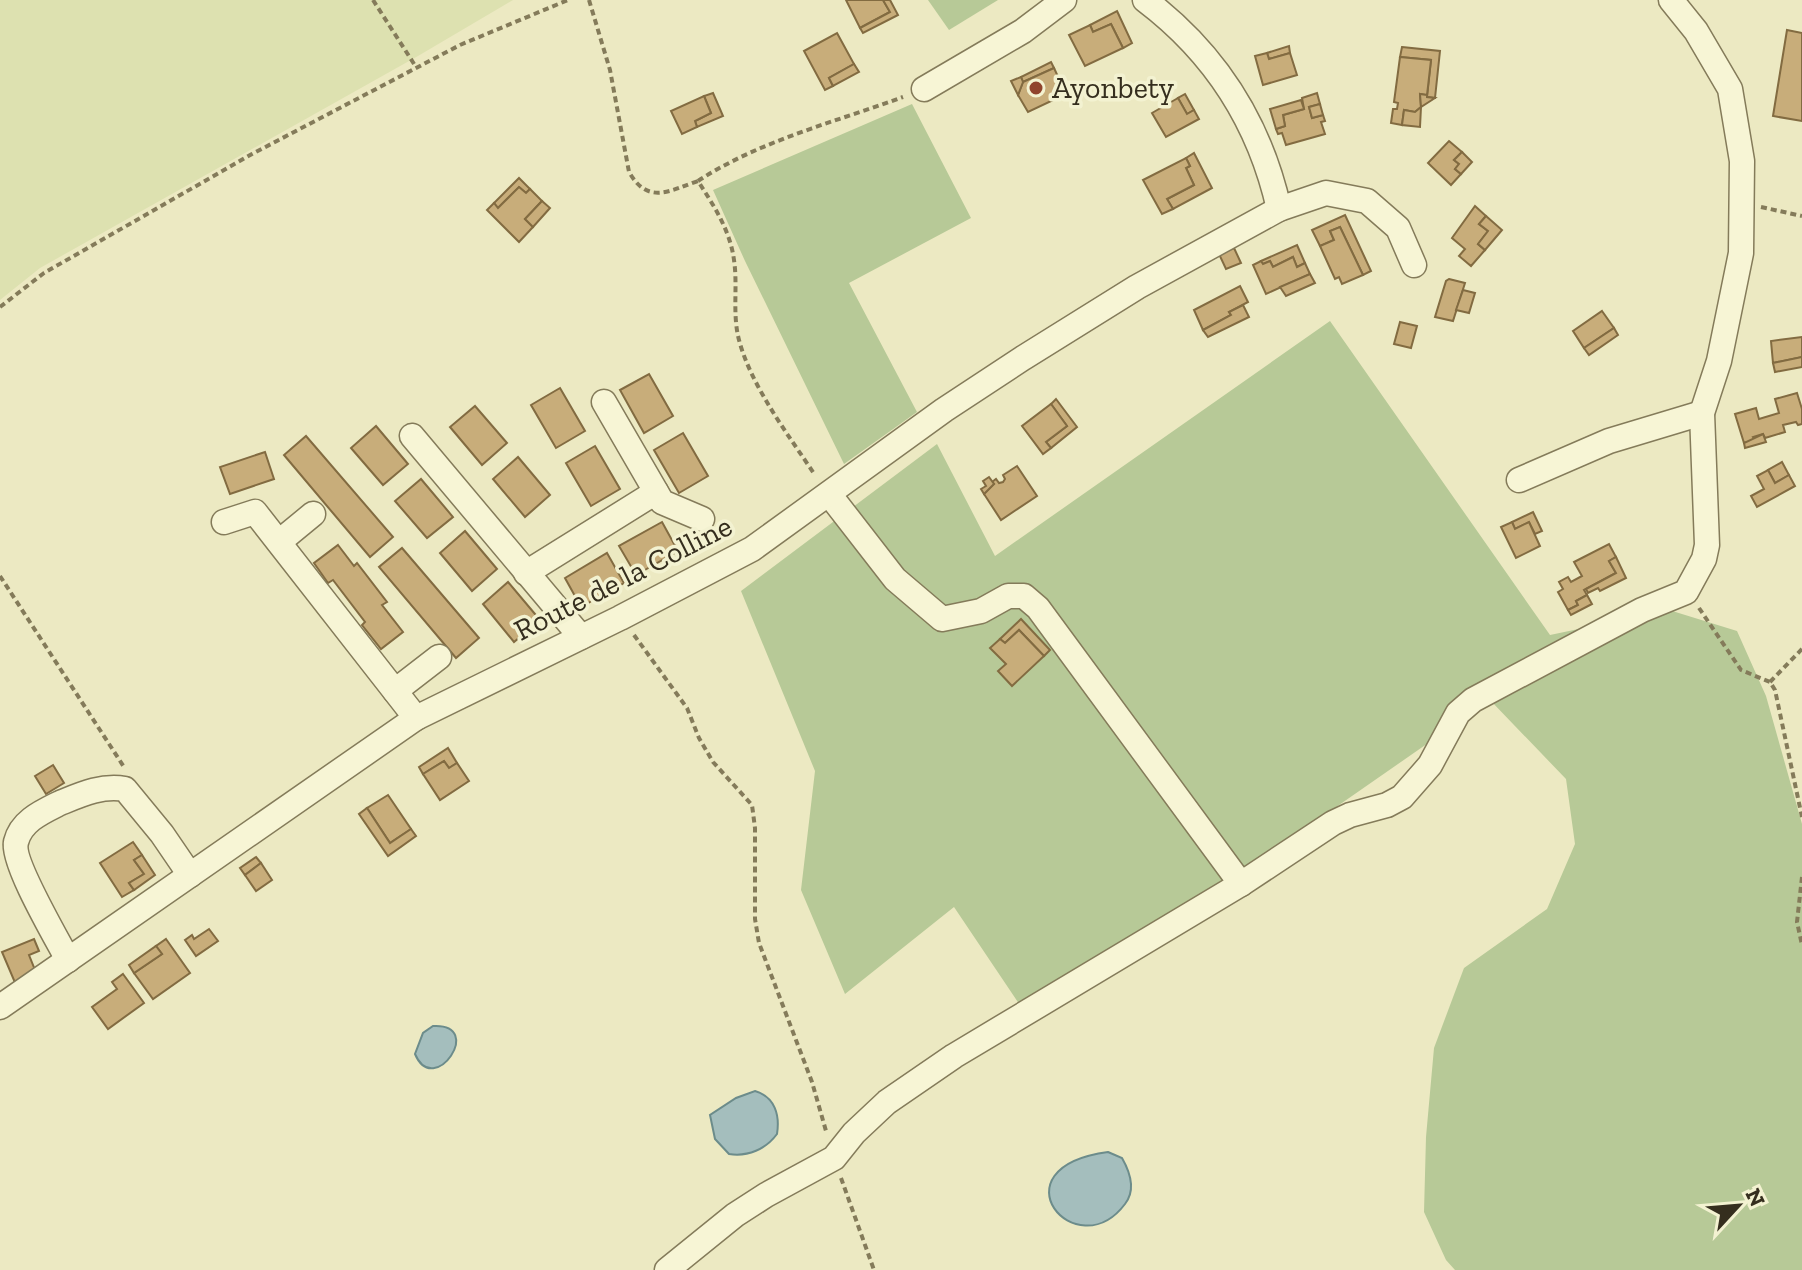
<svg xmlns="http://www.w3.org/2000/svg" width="1802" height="1270" viewBox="0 0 1802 1270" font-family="'Zilla Slab',serif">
  <rect width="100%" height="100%" fill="#ece9c2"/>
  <!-- farmland -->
  <polygon fill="#dde1b0" points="0,0 513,0 418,56 40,268 0,300"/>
  <!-- green -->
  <g fill="#b7c997">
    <polygon points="928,0 998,0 949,30"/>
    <polygon points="912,104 971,218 849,283 917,412 844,464 745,261 713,190"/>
    <polygon points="1330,321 1550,635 1669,610 1737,631 1766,696 1802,824 1802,1270 1455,1270 1446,1260 1424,1212 1426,1137 1434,1048 1464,968 1547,909 1575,844 1566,779 1490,700 1030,1020 954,907 845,994 801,890 815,771 741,591 937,444 995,556"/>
  </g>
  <!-- water -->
  <g fill="#a4bebd" stroke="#6c8c8b" stroke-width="2">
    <path d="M433,1026C486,1023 434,1099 415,1054L423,1033Z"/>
    <path d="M755,1091C775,1097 780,1115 777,1134C766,1149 748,1157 729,1154L715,1139L710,1115L736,1098Z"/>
    <path d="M1108,1152L1122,1158C1130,1172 1136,1190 1125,1204C1076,1269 991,1168 1108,1152Z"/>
  </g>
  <!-- building -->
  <g fill="#c8ad7a" stroke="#826b41" stroke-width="2">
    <polygon points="846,0 883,0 890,12 860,28"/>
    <polygon points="883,0 890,0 898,15 863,33 860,28 890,12"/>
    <polygon points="1117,11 1132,43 1123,48 1111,24 1093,32 1090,25"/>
    <polygon points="1111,24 1123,48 1085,66 1069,35 1090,25 1093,32"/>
    <polygon points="1787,30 1802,33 1802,121 1773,116"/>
    <polygon points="837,33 854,64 829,78 833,86 825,90 804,51"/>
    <polygon points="1289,46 1290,53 1269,59 1267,53"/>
    <polygon points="1402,47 1440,51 1435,98 1427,97 1431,60 1400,57"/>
    <polygon points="1267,53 1269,59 1290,53 1297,75 1263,85 1255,56"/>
    <polygon points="1400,57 1431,60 1427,95 1420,94 1421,107 1415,112 1404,110 1402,125 1391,123 1393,109 1397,109 1398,103 1394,102"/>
    <polygon points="1051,62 1054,68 1023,82 1021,77"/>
    <polygon points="854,64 859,72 833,86 829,78"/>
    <polygon points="1054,68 1066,94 1028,112 1018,95 1023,82"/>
    <polygon points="1021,77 1023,82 1018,95 1011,81"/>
    <polygon points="713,93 723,116 697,127 695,121 711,113 704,96"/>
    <polygon points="1317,93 1320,104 1309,107 1312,118 1323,115 1325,121 1321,122 1325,134 1286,145 1282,133 1278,134 1276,129 1285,126 1283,115 1304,109 1302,98"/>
    <polygon points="1185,94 1194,110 1187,114 1178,98"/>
    <polygon points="1420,94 1427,95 1427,97 1435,98 1421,107"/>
    <polygon points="704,96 711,113 695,121 697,127 682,134 671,111"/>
    <polygon points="1178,98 1187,114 1194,110 1199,119 1166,137 1152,113"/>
    <polygon points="1301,100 1304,109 1283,115 1285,126 1276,129 1270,109"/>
    <polygon points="1320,104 1323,115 1312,118 1309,107"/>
    <polygon points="1421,107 1420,127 1402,125 1404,110 1415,112"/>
    <polygon points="1449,141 1462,152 1454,160 1459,164 1455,169 1461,174 1451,185 1428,163"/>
    <polygon points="1462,152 1472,162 1461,174 1455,169 1459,164 1454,160"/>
    <polygon points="1194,153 1212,188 1173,209 1167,199 1194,185 1186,168 1190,166 1186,158"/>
    <polygon points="1186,158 1190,166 1186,168 1194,185 1167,199 1173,209 1162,214 1143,180"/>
    <polygon points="519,178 530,189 526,193 519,187 498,208 494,203"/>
    <polygon points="519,187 526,193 530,189 542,201 525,219 533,227 519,242 487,210 494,203 498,208"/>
    <polygon points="542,201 550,208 533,227 525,219"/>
    <polygon points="1475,206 1486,216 1479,224 1488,231 1478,244 1485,250 1471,266 1459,256 1465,249 1452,238"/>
    <polygon points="1345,215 1371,271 1363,275 1340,227 1330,231 1334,240 1320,246 1312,230"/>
    <polygon points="1486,216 1502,230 1485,250 1478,244 1488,231 1479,224"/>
    <polygon points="1340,227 1363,275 1342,284 1339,277 1335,279 1320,246 1334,240 1330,231"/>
    <polygon points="1297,245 1305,263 1297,267 1293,257 1273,267 1270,261 1263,264 1261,261"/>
    <polygon points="1234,248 1241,263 1226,269 1219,254"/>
    <polygon points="1293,257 1297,267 1305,263 1310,274 1266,294 1253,265 1261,261 1263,264 1270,261 1273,267"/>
    <polygon points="1310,274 1315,283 1286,296 1280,287"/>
    <polygon points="1449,279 1465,283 1453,321 1435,317 1446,281"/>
    <polygon points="1240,286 1248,302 1229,312 1231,315 1203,330 1194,310"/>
    <polygon points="1463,290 1475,293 1469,313 1456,310"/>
    <polygon points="1243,305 1249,317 1208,337 1203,330 1231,315 1229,312"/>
    <polygon points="1602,311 1614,328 1584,348 1573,331"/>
    <polygon points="1400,322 1417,326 1411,348 1394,344"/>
    <polygon points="1614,328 1618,335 1589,355 1584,348"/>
    <polygon points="1802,337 1802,357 1773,363 1771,341"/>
    <polygon points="1802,357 1802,367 1775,372 1773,363"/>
    <polygon points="649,374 673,416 644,433 620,390"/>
    <polygon points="560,388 585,431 556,448 531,405"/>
    <polygon points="1797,393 1802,409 1802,424 1798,425 1796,422 1783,425 1785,432 1765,438 1763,434 1753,437 1755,440 1744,443 1735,414 1756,408 1759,419 1779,413 1775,399"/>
    <polygon points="1056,399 1077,427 1051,448 1046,442 1067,426 1051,404"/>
    <polygon points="1051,404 1067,426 1046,442 1051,448 1043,454 1022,426"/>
    <polygon points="475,406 507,443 482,465 450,427"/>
    <polygon points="376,426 408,464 383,485 351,448"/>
    <polygon points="683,433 708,476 679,493 654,450"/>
    <polygon points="1763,434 1766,442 1745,448 1744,443"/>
    <polygon points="306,436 393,537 370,557 284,455"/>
    <polygon points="595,446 620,489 591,506 566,463"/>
    <polygon points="265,452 274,479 230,494 220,467"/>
    <polygon points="518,457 550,495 525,517 493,479"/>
    <polygon points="1782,462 1789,475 1775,483 1768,470"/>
    <polygon points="1017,466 1037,496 1001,520 984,494 994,484 992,482 996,479 999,483 1003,482 1005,479 1003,475"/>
    <polygon points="1768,470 1775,483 1789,475 1795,486 1757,507 1751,496 1764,489 1757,476"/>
    <polygon points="989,477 994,484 984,494 981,489 986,486 983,481"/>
    <polygon points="421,479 453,517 427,538 395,501"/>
    <polygon points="1533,512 1542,531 1535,534 1529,522 1515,529 1512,522"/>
    <polygon points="662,522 678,551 636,575 619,546"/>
    <polygon points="1512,522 1515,529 1529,522 1540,546 1516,558 1501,527"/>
    <polygon points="465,531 497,569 472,591 440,553"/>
    <polygon points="1609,544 1616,557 1609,561 1616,573 1584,590 1587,595 1576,601 1578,605 1568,610 1558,592 1563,589 1559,582 1568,577 1571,582 1582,576 1574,562"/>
    <polygon points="338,545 354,566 357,563 387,602 382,605 403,632 381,649 362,625 365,622 333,580 328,583 314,563"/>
    <polygon points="402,548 479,638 456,658 379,567"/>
    <polygon points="607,553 624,583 581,607 565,578"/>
    <polygon points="1616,557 1626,578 1600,591 1598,588 1588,593 1586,589 1616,573 1609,561"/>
    <polygon points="508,582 540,620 514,642 483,604"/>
    <polygon points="1587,595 1592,604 1571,615 1568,610 1578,605 1576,601"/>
    <polygon points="1021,619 1050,650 1044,656 1019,630 1005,643 1000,639"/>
    <polygon points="1019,630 1044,656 1012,686 998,671 1006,664 990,648 1000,639 1005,643"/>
    <polygon points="448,748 457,763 449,768 444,761 423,774 419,767"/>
    <polygon points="444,761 449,768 457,763 469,781 440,800 423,774"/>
    <polygon points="53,765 64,783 46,794 35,776"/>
    <polygon points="388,795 411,829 390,843 367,808"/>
    <polygon points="367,808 390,843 411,829 416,836 388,856 359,814"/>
    <polygon points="133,842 142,855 134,860 144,874 129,883 134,890 122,897 100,863"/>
    <polygon points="142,855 155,875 134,890 129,883 144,874 134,860"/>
    <polygon points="256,857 261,863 245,875 240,868"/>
    <polygon points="261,863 272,880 256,891 245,875"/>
    <polygon points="209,929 218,941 196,956 185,940 192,935 194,939"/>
    <polygon points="34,939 39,951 29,955 37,975 16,985 2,952"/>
    <polygon points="166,939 190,973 153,999 134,973 162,954 156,946"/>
    <polygon points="156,946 162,954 134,973 129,965"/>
    <polygon points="123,974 144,1003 108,1029 92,1007 117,989 112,982"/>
  </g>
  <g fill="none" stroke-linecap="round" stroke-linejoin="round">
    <defs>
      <g id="minor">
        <path d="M1145,0C1215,53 1260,124 1279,209"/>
        <polyline points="924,89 1023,31 1064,0"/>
        <polyline points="604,402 662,502 702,519"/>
        <polyline points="412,436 581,637"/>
        <polyline points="1519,480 1609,441 1702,413"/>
        <polyline points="829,494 895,579 942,619 981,611 1008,596 1024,596 1038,608 1241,884"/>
        <polyline points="224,522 255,512 416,718"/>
        <polyline points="279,542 313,514"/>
        <polyline points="526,573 656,492"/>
        <polyline points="395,691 439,657"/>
        <path d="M68,960C57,939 11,861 16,842C21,821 42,812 60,803C82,794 102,785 125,789L162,834L190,875"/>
        <polyline points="0,1007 416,718 620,618 752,549 944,410 1023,358 1137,287 1279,209 1326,193 1367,201 1398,228 1414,265"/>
        <polyline points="667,1270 735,1215 766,1195 834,1158 854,1133 887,1102 954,1056 1241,884 1333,823 1350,815 1387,805 1402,797 1430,765 1458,713 1473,700 1642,610 1686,592 1704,559 1707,545 1702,413 1719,361 1741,253 1742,161 1730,89 1696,31 1671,0"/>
      </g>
    </defs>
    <!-- minor casing -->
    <use href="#minor" stroke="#847b5a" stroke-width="27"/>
    <!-- path -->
    <g stroke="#847b5a" stroke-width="4" stroke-dasharray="6 4" stroke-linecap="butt">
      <polyline points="373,0 416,67"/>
      <path d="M589,0L610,70L629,172C648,205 669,191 698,181C714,206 730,230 734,260C738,287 732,313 739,340C751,386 789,436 815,475"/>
      <path d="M698,181C759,141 835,122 903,97"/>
      <polyline points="1761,207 1802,216"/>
      <polyline points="0,307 44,273 252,154 460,45 568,0"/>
      <polyline points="0,576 124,767"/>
      <polyline points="1699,608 1741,670 1770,682 1775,690 1802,817"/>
      <polyline points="634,635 687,708 699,738 713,762 752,805 755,828 755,919 759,943 812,1082 826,1131"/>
      <polyline points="1770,682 1802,649"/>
      <polyline points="1802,877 1797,922 1802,945"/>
      <polyline points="841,1178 874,1270"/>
    </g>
    <!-- minor -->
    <use href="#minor" stroke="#f7f5d5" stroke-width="24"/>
  </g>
  <!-- markers -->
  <circle fill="#90442d" stroke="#f3f2d1" stroke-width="3" cx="1036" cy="88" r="8"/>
  <g text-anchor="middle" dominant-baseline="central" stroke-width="7" stroke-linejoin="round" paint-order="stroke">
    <!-- poi labels -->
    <g font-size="30" fill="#352e1e" stroke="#f3f2d1" text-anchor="start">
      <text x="1052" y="88">Ayonbety</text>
    </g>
    <!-- street labels -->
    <g font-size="30" fill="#352e1e" stroke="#f3f2d1">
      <text transform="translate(623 578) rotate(-27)">Route de la Colline</text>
    </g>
  </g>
  <!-- north arrow -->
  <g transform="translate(1738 1206) rotate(64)" stroke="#f3f2d1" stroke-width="6" paint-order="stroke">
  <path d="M0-6L14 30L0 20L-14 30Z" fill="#352e1e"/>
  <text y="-12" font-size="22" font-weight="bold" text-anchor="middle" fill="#352e1e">N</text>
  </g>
</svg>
